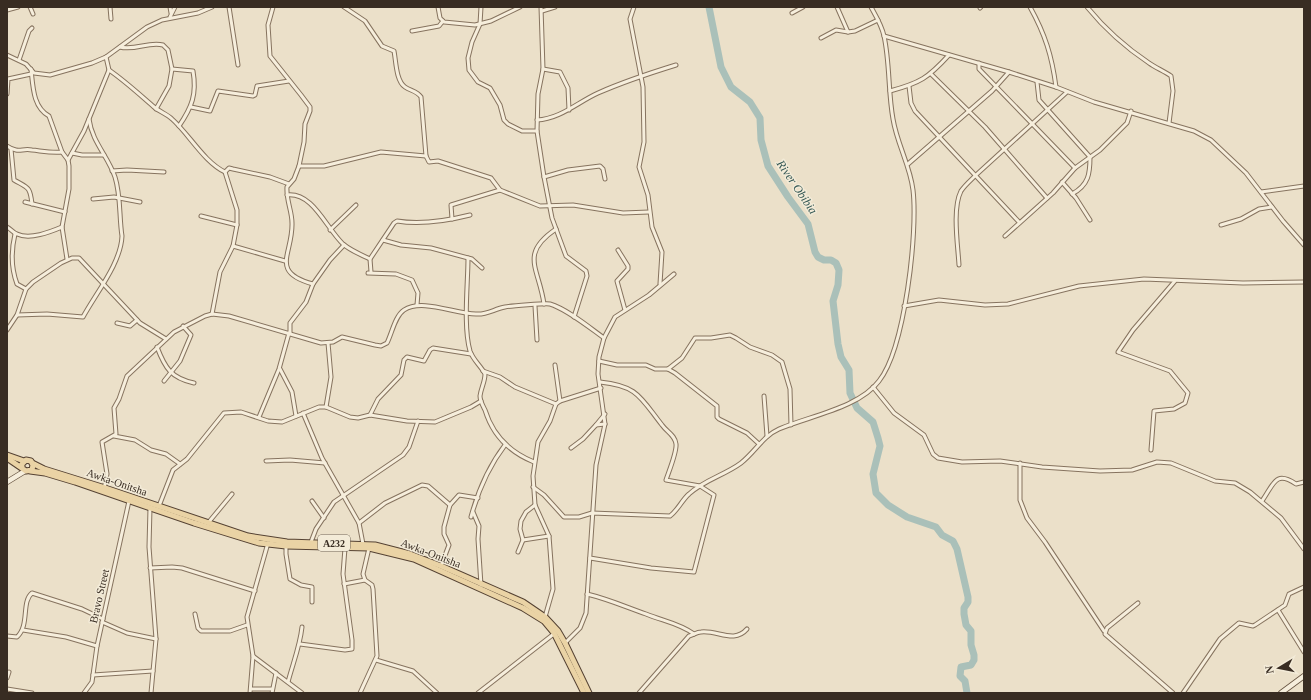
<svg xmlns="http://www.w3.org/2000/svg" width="1311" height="700" viewBox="0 0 1311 700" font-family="Georgia,serif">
  <rect width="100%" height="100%" fill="#ebe0c9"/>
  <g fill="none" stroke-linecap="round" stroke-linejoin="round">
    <!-- river -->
    <polyline stroke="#aac0b9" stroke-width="7" points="709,7 721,67 731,87 750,102 760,118 761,140 768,166 788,197 808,224 815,252 818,257 824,260 831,260 836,263 839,270 838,285 833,301 838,344 841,357 849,370 850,393 857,408 873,422 878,438 880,446 873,474 876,493 888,505 907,517 936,527 942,535 953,541 957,549 968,597 968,602 964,608 964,614 966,625 971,631 971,645 974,655 974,660 971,665 961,667 960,676 965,681 967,693"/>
    <defs>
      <g id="minor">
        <polyline points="30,7 33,14"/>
        <polyline points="110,7 111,19"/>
        <polyline points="170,7 171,13"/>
        <polyline points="229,7 238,65"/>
        <path d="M273,7L268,25L270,56L301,95L310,107V111L305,124L304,142L299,166L294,179L287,187C286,200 292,211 292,223C293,254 269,272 313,284"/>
        <path d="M344,7L365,21L382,46L394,51C396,61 396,81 405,87C411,91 417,91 421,97L426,156L429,162L438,161L491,178L500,190L540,206L573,205L623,213L649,212"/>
        <polyline points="438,7 440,18 444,22 475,25 491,21 520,7"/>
        <polyline points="481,7 480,24 472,42 468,58 469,70 478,82 490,88 500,105 504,120 508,124 522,131 537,131"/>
        <polyline points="541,7 543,69 538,94 537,131 544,177 552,218 566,256 586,271 587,276 574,317"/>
        <polyline points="634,7 630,19 643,87 644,142 639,167 648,195 652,227 662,252 660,284"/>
        <polyline points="837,7 848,32 855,31 878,20"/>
        <path d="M1030,7C1045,34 1052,56 1056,87"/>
        <path d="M1087,7C1105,29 1125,47 1149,63C1156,68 1164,71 1171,76L1173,91L1169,123"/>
        <polyline points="980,8 981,7"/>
        <polyline points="7,10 18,7"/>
        <polyline points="542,11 555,7"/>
        <polyline points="792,13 803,7"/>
        <polyline points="170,17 175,7"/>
        <polyline points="412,31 439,26 443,21"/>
        <polyline points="884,36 1009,72 1056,87 1094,102 1194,131 1211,140 1246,173 1283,221 1304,245"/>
        <polyline points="821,38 836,30 848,32"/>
        <path d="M120,47C135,51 149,41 163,45L168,50L172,69"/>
        <polyline points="7,55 26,64 34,73 50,75 92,63 106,57 147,27 162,20 198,13 212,7"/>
        <polyline points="19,60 29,31 32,28"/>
        <polyline points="979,63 979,69 1075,168"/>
        <path d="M31,69C33,87 33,107 49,116L62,152L68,160L69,166V189L62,227L67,259"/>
        <polyline points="543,69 560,72 568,88 569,110"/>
        <path d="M109,70C125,81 139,94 154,107C160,112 167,114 172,119C189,134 204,162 225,172L237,210V225L233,246L220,272L212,314"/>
        <polyline points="931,74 985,127 1047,198"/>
        <path d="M1037,82L1039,100L1090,157C1090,173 1089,185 1072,194"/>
        <polyline points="909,86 911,103 915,111 1019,222"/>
        <path d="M890,91C920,83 928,78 949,55"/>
        <polyline points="7,94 8,79 31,74"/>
        <polyline points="191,107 210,111 218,91 253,96 255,95 257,86 289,81"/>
        <path d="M156,109L169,86L172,69L193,71C197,94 192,107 179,126"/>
        <path d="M537,120C560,119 578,102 598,93C623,82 650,73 676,65"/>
        <path d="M7,146C19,154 21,148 32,150C42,151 51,153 62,152"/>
        <path d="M11,149L14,180C28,188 30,186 32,204"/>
        <polyline points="72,153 82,155 104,155"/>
        <polyline points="68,160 84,131 109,70 106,57"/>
        <polyline points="908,164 992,91 1009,72"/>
        <polyline points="299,166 324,166 381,152 426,156"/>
        <polyline points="112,171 127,170 164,172"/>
        <polyline points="225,172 229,168 233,169 270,177 289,184"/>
        <polyline points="544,177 568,170 600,166 603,169 605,179"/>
        <polyline points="1062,182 1076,198 1090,220"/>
        <polyline points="1261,192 1304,186"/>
        <path d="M287,195C313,192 326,228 343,244C350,250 361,255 370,259"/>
        <polyline points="93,199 114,197 140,202"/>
        <polyline points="25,202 65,212"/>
        <polyline points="201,216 237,225"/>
        <polyline points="452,219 451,205 500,190"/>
        <polyline points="1221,225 1241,219 1259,209 1272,207"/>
        <path d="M7,227C11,229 13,233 17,234C30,240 50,232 62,227"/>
        <polyline points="330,230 356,205"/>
        <path d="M15,234C11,251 11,268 17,284L26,289"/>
        <polyline points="1005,236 1053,193 1075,168 1100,150 1127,123 1131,111"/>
        <polyline points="383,240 401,245 431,248 472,259 482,268"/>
        <polyline points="233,246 285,261"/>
        <polyline points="618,250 628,266 628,269 617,281 625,310"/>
        <path d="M468,258C468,284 463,326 470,351C473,360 481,366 485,374C485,382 481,388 480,396C480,401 483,406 485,410C493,436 509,452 534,462"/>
        <path d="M959,265C958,246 952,209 961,191C965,185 971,180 976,175L1067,92"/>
        <path d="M371,272L370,259L394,223L397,221C421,225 446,221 470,215"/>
        <polyline points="368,273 396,274 412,280 418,293 417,305"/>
        <path d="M544,304C539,268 519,254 556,229"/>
        <polyline points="535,306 537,340"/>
        <polyline points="904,306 939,300 985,305 1008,304 1079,286 1144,279 1243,283 1304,282"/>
        <path d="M17,315L47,314L83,317C96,293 121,263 122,236C119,217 121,196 115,177C108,156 92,142 89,119"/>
        <polyline points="117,323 130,326 137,320"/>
        <polyline points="7,330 17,315 26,289 33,282 61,263 72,258 79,258 140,323 166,339"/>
        <polyline points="290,333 290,323 306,302 313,284 330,260 344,245"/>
        <path d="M157,347C165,368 171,378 194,383"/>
        <polyline points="599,361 617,365 646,365 655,369 668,369 675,373 717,406 717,417 719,419 747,433 759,444"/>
        <polyline points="555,365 560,401"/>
        <polyline points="280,369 292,392 296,416"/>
        <polyline points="668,369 682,358 695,338 711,338 730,335 736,338 750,347 772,355 782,362 790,389 791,425"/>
        <polyline points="483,371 500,377 515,387 556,404"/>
        <polyline points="164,381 180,361 191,335 183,326"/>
        <polyline points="873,387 894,413 924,435 933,454 938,458 962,462 1000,461 1042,467 1100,471 1132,470 1157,462 1171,463 1215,481 1235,483 1250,492 1281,518 1304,549"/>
        <polyline points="764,396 767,436"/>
        <polyline points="326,407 331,377 328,343"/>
        <polyline points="303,413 322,458 359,523 363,544"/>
        <polyline points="370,415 378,399 401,375 404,360 407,357 424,361 430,350 433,348 471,354"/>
        <polyline points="259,417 279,369 289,333"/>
        <polyline points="596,425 605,414"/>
        <polyline points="114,436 135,440 151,450 166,454 180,464"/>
        <polyline points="571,448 583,439 596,425 605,424"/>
        <polyline points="1151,450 1154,411 1174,409 1185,403 1188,393 1170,371 1118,352 1133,330 1175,281"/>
        <polyline points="266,461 290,460 325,463"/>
        <polyline points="1020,463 1020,500 1027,518 1045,542 1104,631"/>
        <path d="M533,487L544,495L564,517H579L592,513L670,516C678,510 682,500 689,494C704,480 725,475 741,463C755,452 763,436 779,429C809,416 859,408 879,381C905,348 918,232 913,190C910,165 897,144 893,119C888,92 890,63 884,36C882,26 876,16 871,7"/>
        <path d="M104,489L107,474L102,442L116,434L114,408L119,399L127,376L174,332L205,316L212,314L229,316L321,343L333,342L342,337L375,345L381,346L387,343C392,333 395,316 404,310C422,298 455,314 476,314C487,315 494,309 505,307C510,306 546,303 550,304C567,309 590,328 604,338"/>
        <polyline points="312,501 324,518"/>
        <path d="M1262,501C1274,484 1275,470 1296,484L1304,482"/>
        <polyline points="159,506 173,470 187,459 224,413 241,412 268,421 282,422 319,407 326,407 350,417 358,418 370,415 407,421 435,422 471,407 481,401"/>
        <polyline points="150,508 149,547 156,639 151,693"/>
        <polyline points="473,512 479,526 478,539 481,585"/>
        <path d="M471,517C478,491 489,466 505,445"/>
        <polyline points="208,523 232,494"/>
        <polyline points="359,523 385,503 422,485 428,486 450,505"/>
        <polyline points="523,540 549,536"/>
        <polyline points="311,542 316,529 334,502 403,455 409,447 418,421"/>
        <polyline points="268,543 247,617 253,656 302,693"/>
        <polyline points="286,546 286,554 290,579 301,585 312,587 312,602"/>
        <polyline points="518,552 523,540 520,529 521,521 526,512 535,505"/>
        <path d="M590,558L651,568L694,572L714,495L700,486L666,480C669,471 677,452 676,444C675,435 667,432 662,425C640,397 638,386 600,382"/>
        <polyline points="441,566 449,545 444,534 444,527 450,505 459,495 478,498"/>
        <polyline points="150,568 172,567 182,568 255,591"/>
        <polyline points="344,584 365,580"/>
        <path d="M587,594C608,599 626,607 646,614C663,621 679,623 694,634"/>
        <polyline points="1138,603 1107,628 1105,634 1173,693"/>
        <polyline points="1278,610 1304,652"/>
        <polyline points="195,614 198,628 201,631 230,631 247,625"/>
        <polyline points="545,617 553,589 549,536 535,505 533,476 538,442 550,421 556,404 560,401 601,388"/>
        <polyline points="102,622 127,633 156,639"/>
        <polyline points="23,630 66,637 97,646"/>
        <path d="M7,636L17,637C30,625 21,602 32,593L82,609L103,619"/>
        <polyline points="565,643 580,628 586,613 596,465 605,424 598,374 599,357 604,338 615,317 649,295 674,274"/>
        <polyline points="300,644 345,650 352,649 352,640 343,574 345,548"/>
        <polyline points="376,660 413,671 437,693"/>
        <polyline points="93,675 153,671"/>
        <polyline points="7,678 9,672"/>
        <path d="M288,682C293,663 300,646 302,627"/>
        <polyline points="7,689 32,693"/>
        <polyline points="251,689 272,689"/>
        <polyline points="84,693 92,682 97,646 129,501"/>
        <polyline points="250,693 253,656"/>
        <polyline points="272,693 276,673"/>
        <polyline points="360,693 377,656 373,589 372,585 365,580 363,574 369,548"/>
        <polyline points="478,693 555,633"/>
        <path d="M639,693L689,636C693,635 697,632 701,632C718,630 734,644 747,629"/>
        <polyline points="1183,693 1220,639 1239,623 1253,626 1255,625 1285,605 1289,594 1304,587"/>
      </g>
      <g id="secondary">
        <polyline points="7,482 25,471"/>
        <polyline points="1281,693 1304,676"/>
      </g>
      <g id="primary">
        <polyline points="7,455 24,461"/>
        <polyline points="7,458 26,471 32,470 33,465 31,461 26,460 22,464 22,467"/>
        <polyline points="32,463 44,469 105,488 248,536 287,542 375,545 410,554 441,566 523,602 545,617 558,631 565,643 589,693"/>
        <polyline points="30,471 45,473 75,482 194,523 259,543 286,546 369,548 414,559 523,608 544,621 554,633 584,693"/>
      </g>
    </defs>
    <!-- minor casing -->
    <use href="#minor" stroke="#86735f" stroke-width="5"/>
    <!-- secondary casing -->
    <use href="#secondary" stroke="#685542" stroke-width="6"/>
    <!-- primary casing -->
    <use href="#primary" stroke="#554233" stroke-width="7"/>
    <!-- minor -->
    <use href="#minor" stroke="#f6eedc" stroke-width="3"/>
    <!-- secondary -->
    <use href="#secondary" stroke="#f6eedc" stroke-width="4.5"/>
    <!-- primary -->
    <use href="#primary" stroke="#ead3a5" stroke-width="5"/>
  </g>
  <g text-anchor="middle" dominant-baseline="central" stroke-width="3" stroke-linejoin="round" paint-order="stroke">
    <!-- shield labels -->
    <rect fill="#f3ebd8" stroke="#706559" stroke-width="1" x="318" y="535" width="32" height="16" rx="3"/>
    <g font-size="10" font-weight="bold" fill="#382c22">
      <text x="334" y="543">A232</text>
    </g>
    <!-- street labels -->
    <g font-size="11" fill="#382c22" stroke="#f3ebd8">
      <text transform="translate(117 482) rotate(19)">Awka-Onitsha</text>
      <text transform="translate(431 553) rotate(21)">Awka-Onitsha</text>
      <text transform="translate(99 596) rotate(-77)">Bravo Street</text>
    </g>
    <!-- water labels -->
    <g font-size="12" font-style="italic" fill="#325653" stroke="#f3ebd8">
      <text transform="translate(797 187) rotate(56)">River Obibia</text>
    </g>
  </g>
  <!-- border -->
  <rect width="1311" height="700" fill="none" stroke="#382c22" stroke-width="16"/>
  <!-- north arrow -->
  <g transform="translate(1279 668) rotate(260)" stroke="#f3ebd8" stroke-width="3" paint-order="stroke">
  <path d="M0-3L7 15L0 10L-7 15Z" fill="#382c22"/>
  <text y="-6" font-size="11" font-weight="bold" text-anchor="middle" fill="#382c22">N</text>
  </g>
</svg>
